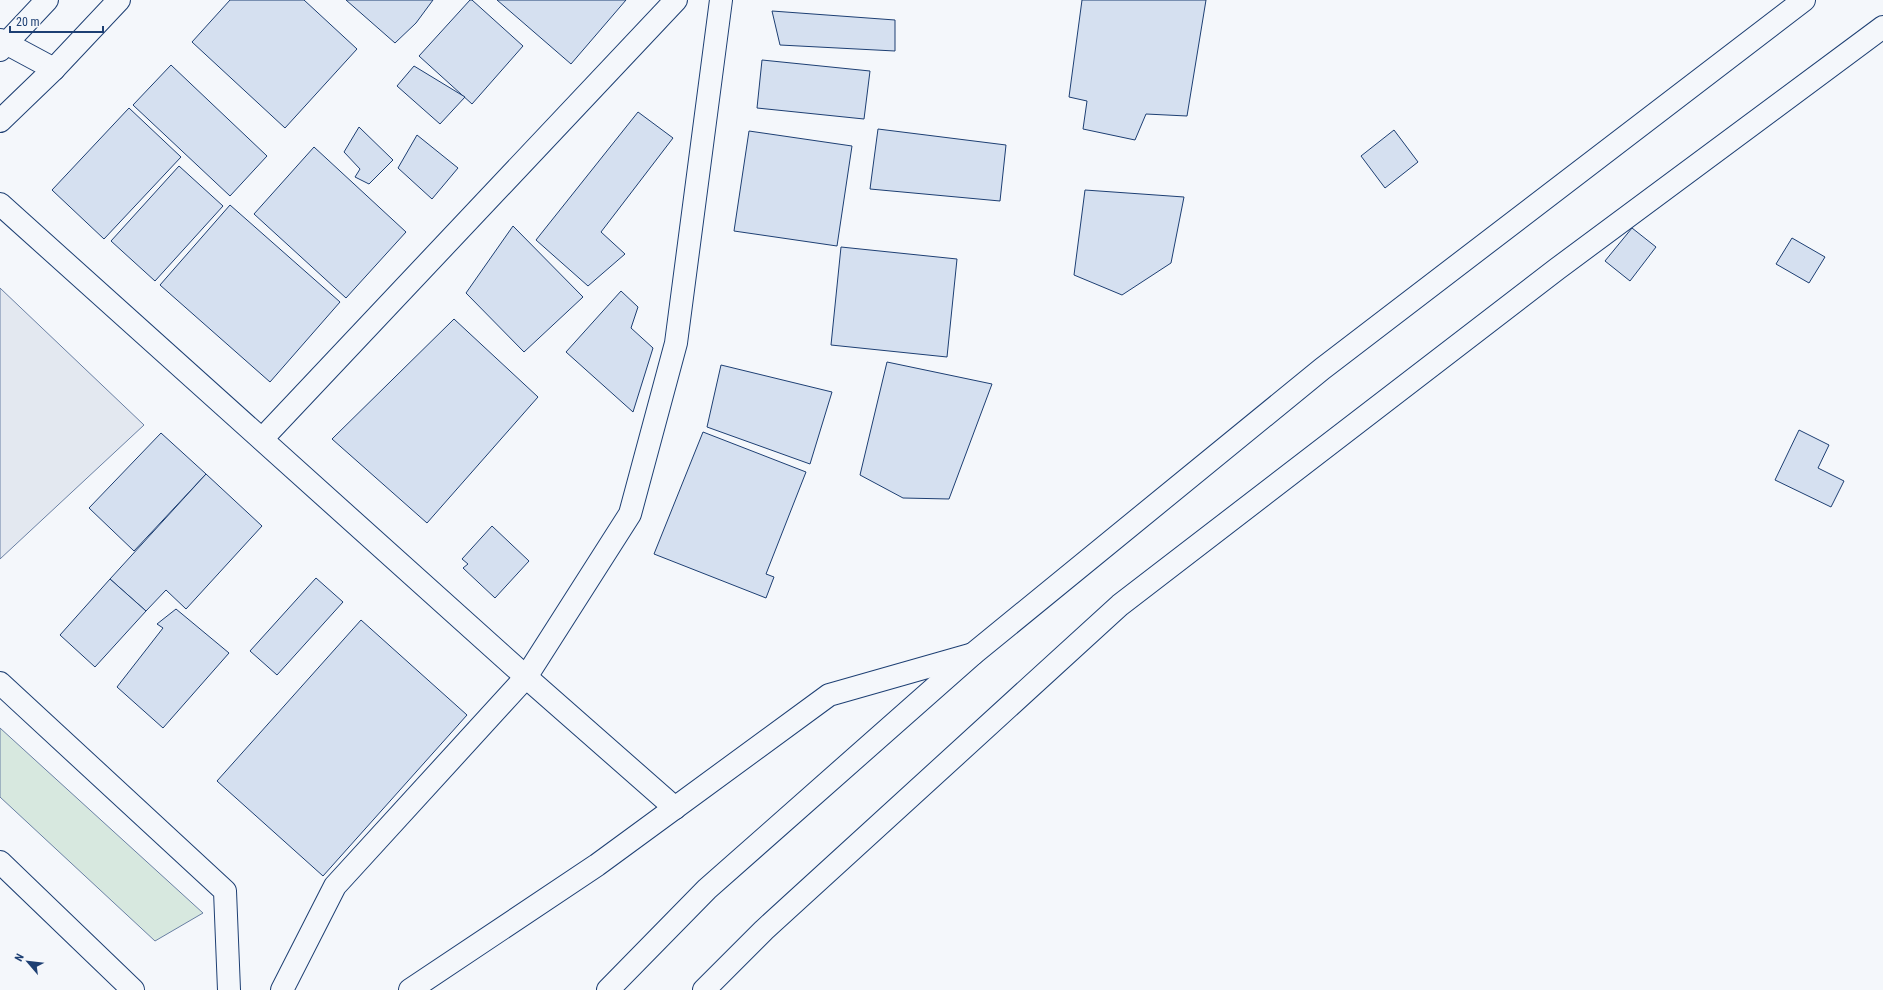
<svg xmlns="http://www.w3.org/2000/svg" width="1883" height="990" viewBox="0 0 1883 990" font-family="'Roboto Condensed',sans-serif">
  <rect width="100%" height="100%" fill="#f4f7fb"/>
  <!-- green -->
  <polygon fill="#d7e8df" stroke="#687fa3" points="0,728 203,913 155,941 0,797"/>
  <!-- parking -->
  <polygon fill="#e3e8f0" stroke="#687fa3" points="0,288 144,425 0,559"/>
  <!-- building -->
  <g fill="#d5e0f0" stroke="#1d3f73">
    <polygon points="230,0 304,0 357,49 285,128 192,42"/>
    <polygon points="346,0 433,0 416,23 395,43"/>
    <polygon points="470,0 472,0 523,46 472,104 419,56"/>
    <polygon points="497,0 626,0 571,64"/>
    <polygon points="1082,0 1206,0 1187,116 1146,114 1135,140 1083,129 1087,101 1069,97"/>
    <polygon points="772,11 895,20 895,51 780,45"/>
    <polygon points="762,60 870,71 864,119 757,108"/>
    <polygon points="171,65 267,156 230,196 133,105"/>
    <polygon points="414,66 465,97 440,124 397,86"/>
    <polygon points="129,108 181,157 104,239 52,190"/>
    <polygon points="638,112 673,138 601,232 625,254 588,286 536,240"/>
    <polygon points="359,127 393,160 369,184 355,177 360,169 344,152"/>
    <polygon points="878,129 1006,145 1000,201 870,189"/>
    <polygon points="1394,130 1418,162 1385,188 1361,156"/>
    <polygon points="749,131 852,146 837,246 734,231"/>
    <polygon points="417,135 458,168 432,199 398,168"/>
    <polygon points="314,147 406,232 346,298 254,214"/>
    <polygon points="179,166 223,206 155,281 111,241"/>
    <polygon points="1085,190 1184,197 1171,263 1122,295 1074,275"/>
    <polygon points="230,205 340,302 270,382 160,285"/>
    <polygon points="513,226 583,297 524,352 466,293"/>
    <polygon points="1632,228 1656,247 1630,281 1605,261"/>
    <polygon points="1792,238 1825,257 1809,283 1776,264"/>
    <polygon points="841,247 957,259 947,357 831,345"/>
    <polygon points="621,291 638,307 631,328 653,348 633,412 566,352"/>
    <polygon points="454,319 538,397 427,523 332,439"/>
    <polygon points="887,362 992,384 949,499 903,498 860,475"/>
    <polygon points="721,365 832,392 810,464 707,427"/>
    <polygon points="1799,430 1829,445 1818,468 1844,481 1831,507 1775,480"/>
    <polygon points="703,432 806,472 766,574 774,577 766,598 654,554"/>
    <polygon points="161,433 206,474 134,551 89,508"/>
    <polygon points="206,474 262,526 186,609 166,590 146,611 110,579"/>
    <polygon points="492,526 529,561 495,598 463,568 468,564 462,559"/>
    <polygon points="316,578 343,602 277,675 250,651"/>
    <polygon points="110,579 146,611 95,667 60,635"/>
    <polygon points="176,609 229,653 163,728 117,687 163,628 157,624"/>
    <polygon points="361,620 467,715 323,876 217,781"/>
  </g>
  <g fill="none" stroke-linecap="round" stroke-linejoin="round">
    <defs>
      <g id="street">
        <polyline points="0,40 54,69"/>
        <polyline points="0,50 47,0"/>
        <polyline points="0,121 54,69 119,0"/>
        <polyline points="0,204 526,677 675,808"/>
        <polyline points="262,439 676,0"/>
        <polyline points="0,683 225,891 229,990"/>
        <polyline points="0,862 133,990"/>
        <polyline points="282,990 335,886 526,677 630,514 676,343 721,0"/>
        <polyline points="410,990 597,865 829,695 973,654"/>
      </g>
      <g id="highway">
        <polyline points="608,990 707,889 973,654 1322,369 1804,0"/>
        <polyline points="704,990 764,930 1120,605 1557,269 1883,27"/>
      </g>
    </defs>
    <!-- street casing -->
    <use href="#street" stroke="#1d3f73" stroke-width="24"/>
    <!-- highway casing -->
    <use href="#highway" stroke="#1d3f73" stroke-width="24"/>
    <!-- street -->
    <use href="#street" stroke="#f4f7fb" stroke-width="22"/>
    <!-- highway -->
    <use href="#highway" stroke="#f4f7fb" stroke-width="22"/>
  </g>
  <!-- north arrow -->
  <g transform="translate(28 962) rotate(298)" stroke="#f4f7fb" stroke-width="3" paint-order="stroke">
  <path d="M0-3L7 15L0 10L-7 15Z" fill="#1d3f73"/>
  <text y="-6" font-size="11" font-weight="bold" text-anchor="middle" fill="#1d3f73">N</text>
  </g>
  <!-- scale -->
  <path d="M10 26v6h93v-6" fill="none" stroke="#1d3f73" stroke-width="2"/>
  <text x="16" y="26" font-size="12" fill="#1d3f73" stroke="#f4f7fb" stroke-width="3" paint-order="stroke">20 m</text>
</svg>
